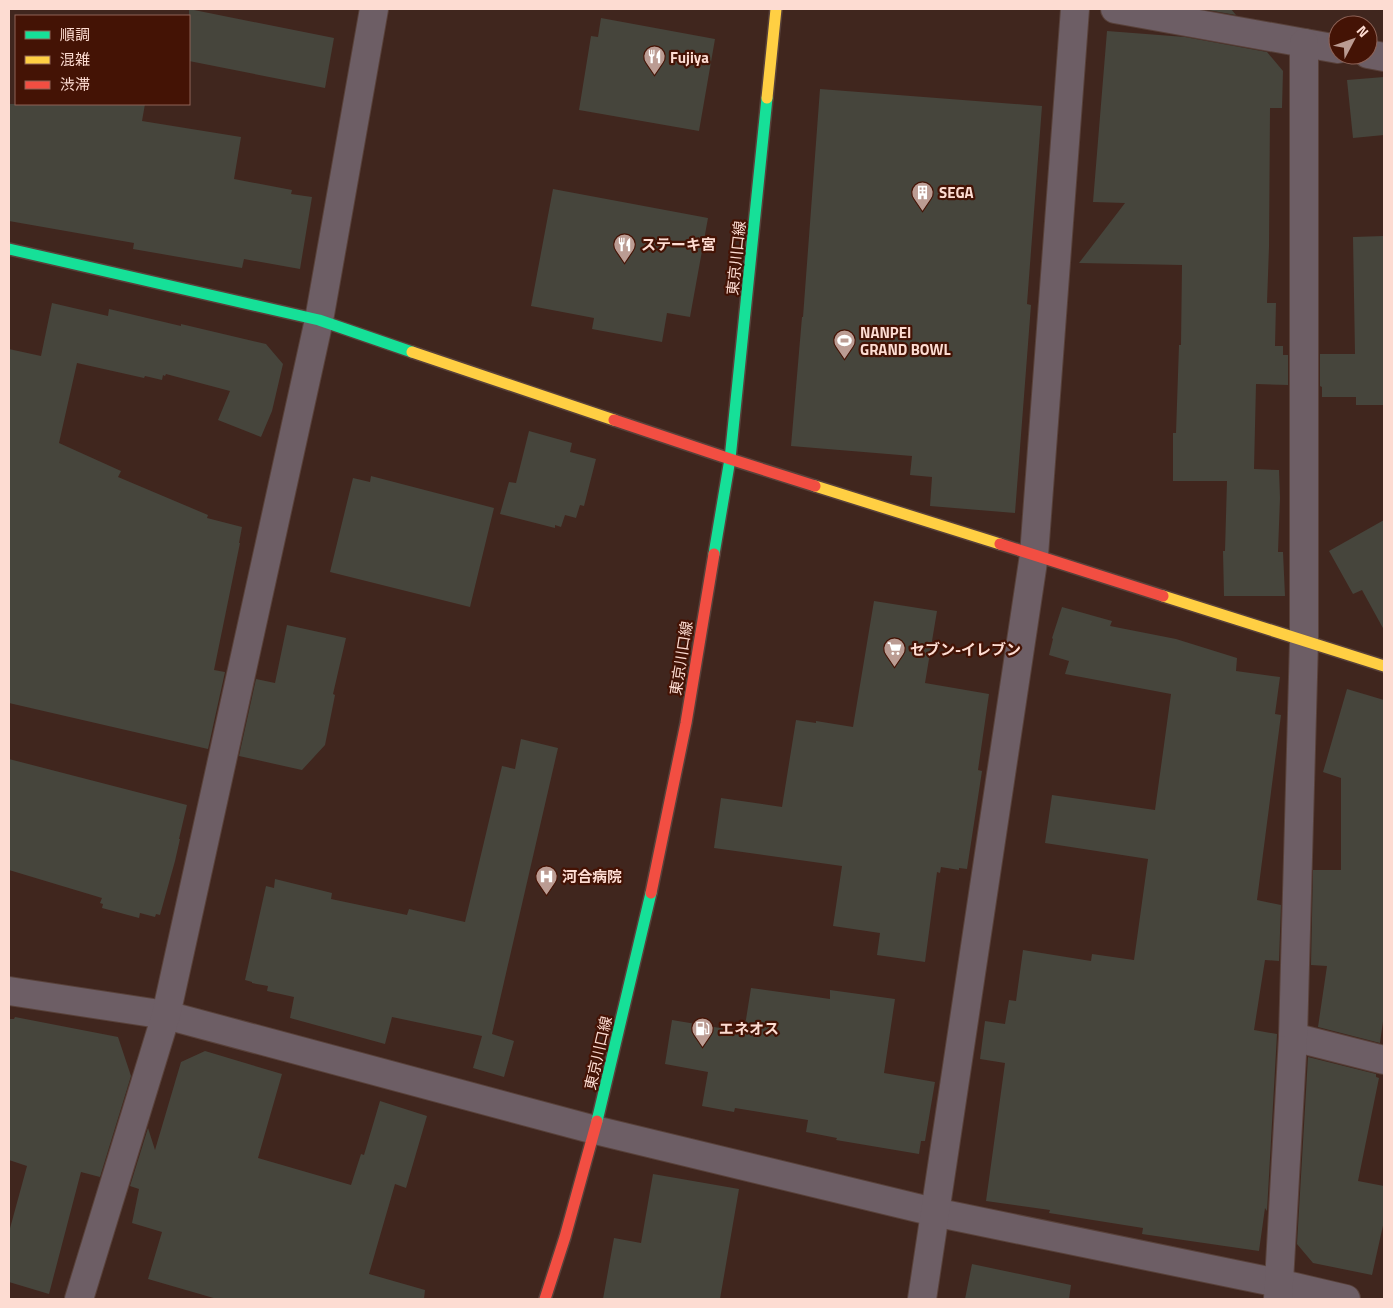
<svg xmlns="http://www.w3.org/2000/svg" width="1393" height="1308" viewBox="0 0 1393 1308" font-family="'Titillium Web','Noto Sans JP',sans-serif">
  <rect width="100%" height="100%" fill="#40261e"/>
  <!-- building -->
  <g fill="#46453c">
    <polygon points="189,9 334,38 325,88 189,61"/>
    <polygon points="1202,9 1231,9 1236,15"/>
    <polygon points="601,18 715,39 699,131 579,110 591,36 598,37"/>
    <polygon points="1107,31 1185,37 1267,52 1283,71 1282,108 1270,108 1269,247 1267,303 1276,303 1275,346 1283,346 1283,355 1288,355 1288,385 1256,384 1254,469 1279,470 1280,498 1278,552 1283,552 1285,596 1224,596 1223,551 1225,551 1227,481 1173,481 1173,433 1176,433 1179,345 1181,345 1182,265 1079,263 1125,203 1093,202"/>
    <polygon points="1384,77 1384,135 1353,138 1347,80"/>
    <polygon points="820,89 1042,106 1027,304 1031,305 1015,513 930,506 932,477 910,475 912,456 791,446 802,317 803,317"/>
    <polygon points="9,104 145,104 142,121 241,137 234,179 292,190 291,194 312,197 300,269 244,259 242,268 133,249 134,243 9,221"/>
    <polygon points="553,189 708,218 690,317 667,313 662,342 592,329 594,318 531,306"/>
    <polygon points="1384,236 1384,405 1356,405 1356,397 1322,397 1322,387 1320,386 1320,354 1355,354 1353,237"/>
    <polygon points="52,303 108,316 109,309 181,326 181,324 266,344 283,364 272,411 261,437 218,420 230,391 166,374 165,376 163,375 162,380 145,376 144,378 77,363 59,443 121,471 118,477 208,515 207,518 242,527 239,543 240,543 214,670 225,672 208,749 9,703 9,349 41,356"/>
    <polygon points="529,431 572,443 570,452 596,459 584,506 580,505 576,518 565,515 561,527 555,525 555,528 500,514 509,482 516,483"/>
    <polygon points="371,476 494,508 470,607 330,572 353,478 370,482"/>
    <polygon points="1384,520 1384,630 1362,590 1353,594 1329,551"/>
    <polygon points="874,601 937,611 925,683 989,694 978,770 982,771 967,869 959,868 959,870 941,867 940,873 937,872 925,962 877,955 880,933 833,926 842,866 714,848 721,798 782,807 796,720 816,723 816,721 853,727"/>
    <polygon points="1062,607 1112,621 1110,626 1176,639 1237,658 1236,671 1280,677 1275,714 1281,715 1257,900 1281,905 1279,961 1265,960 1254,1030 1277,1034 1267,1211 1265,1208 1259,1251 1142,1234 1143,1228 1049,1213 1050,1210 986,1201 1005,1063 980,1059 985,1021 1005,1024 1009,1000 1016,1001 1023,950 1091,961 1092,954 1134,960 1148,859 1045,843 1052,795 1155,810 1171,694 1065,674 1069,661 1049,655 1053,639 1052,638"/>
    <polygon points="287,625 346,638 333,694 335,695 325,745 302,770 239,756 256,679 275,683"/>
    <polygon points="1347,689 1384,700 1384,1014 1380,1043 1318,1027 1327,966 1311,965 1313,870 1341,870 1341,778 1323,772"/>
    <polygon points="521,739 558,748 492,1034 514,1041 504,1077 473,1068 482,1036 392,1017 385,1044 290,1018 294,997 267,991 268,986 252,983 252,982 245,980 266,886 274,888 275,879 332,893 331,899 407,915 409,909 465,922 502,766 515,769"/>
    <polygon points="9,759 187,805 179,839 180,839 175,861 160,915 156,914 155,917 140,913 139,918 102,908 103,904 100,903 102,898 9,870"/>
    <polygon points="751,988 830,999 830,990 895,999 884,1073 935,1082 925,1141 921,1141 919,1154 836,1140 837,1138 806,1132 808,1120 735,1108 734,1112 702,1106 708,1072 665,1064 672,1020 744,1032"/>
    <polygon points="15,1017 118,1037 131,1076 100,1177 81,1172 49,1294 9,1282 9,1232 27,1166 9,1160 9,1019 14,1019"/>
    <polygon points="205,1051 282,1074 258,1158 351,1185 361,1154 364,1155 380,1101 427,1116 406,1188 395,1184 369,1274 425,1290 424,1299 217,1299 148,1279 162,1232 132,1223 139,1189 130,1186 148,1128 155,1150 181,1062"/>
    <polygon points="1308,1057 1376,1074 1376,1077 1379,1078 1358,1181 1384,1186 1384,1221 1372,1275 1313,1263 1297,1244"/>
    <polygon points="653,1174 739,1189 720,1299 603,1299 614,1238 641,1243"/>
    <polygon points="972,1264 1071,1285 1069,1299 965,1299"/>
  </g>
  <g fill="none" stroke-linecap="round" stroke-linejoin="round">
    <defs>
      <g id="street">
        <polyline points="1115,9 1338,49"/>
        <polyline points="1368,54 1384,57"/>
        <polyline points="9,991 166,1015 595,1130 934,1212 1278,1283 1346,1299"/>
        <polyline points="1293,1037 1384,1060"/>
        <polyline points="79,1299 166,1015 319,320 374,9"/>
        <polyline points="922,1299 1034,555 1075,9"/>
        <polyline points="1278,1299 1293,1037 1304,641 1304,43"/>
      </g>
      <g id="fast">
        <polyline points="9,249 319,320 412,352"/>
        <polyline points="714,554 730,459 767,98"/>
        <polyline points="597,1121 651,893"/>
      </g>
      <g id="slow">
        <polyline points="767,98 776,9"/>
        <polyline points="412,352 614,420"/>
        <polyline points="815,486 1000,544"/>
        <polyline points="1163,596 1384,666"/>
      </g>
      <g id="jam">
        <polyline points="614,420 730,459 815,486"/>
        <polyline points="1000,544 1163,596"/>
        <polyline points="651,893 686,723 714,554"/>
        <polyline points="545,1299 565,1237 597,1121"/>
      </g>
    </defs>
    <!-- street casing -->
    <use href="#street" stroke="#58413a" stroke-width="30"/>
    <!-- fast casing -->
    <use href="#fast" stroke="#58413a" stroke-width="14"/>
    <!-- slow casing -->
    <use href="#slow" stroke="#58413a" stroke-width="14"/>
    <!-- jam casing -->
    <use href="#jam" stroke="#58413a" stroke-width="14"/>
    <!-- street -->
    <use href="#street" stroke="#6d5e65" stroke-width="28"/>
    <!-- fast -->
    <use href="#fast" stroke="#16e098" stroke-width="11"/>
    <!-- slow -->
    <use href="#slow" stroke="#ffcf43" stroke-width="11"/>
    <!-- jam -->
    <use href="#jam" stroke="#f24e42" stroke-width="11"/>
  </g>
  <!-- icons -->
  <defs>
    <symbol id="restaurant-pin" viewBox="-11 -11 22 30"><path d="M0 17L-7.5 6A9.5 9.5 0 1 1 7.5 6Z" fill="#bb9c93" stroke="#441305"/><path d="M-5-6h1v4h1v-4h1v4h1v-4h1v5L-1.5 .5V6h-2V.5L-5-1ZM5-6V6H3V1.5H1.5Q1.5-4 5-6Z" fill="#fff"/></symbol>
    <symbol id="building-pin" viewBox="-11 -11 22 30"><path d="M0 17L-7.5 6A9.5 9.5 0 1 1 7.5 6Z" fill="#bb9c93" stroke="#441305"/><path d="M-4-6H4V6H1V3H-1V6H-4ZM-2.5-4.3h1.7v1.8h-1.7ZM.8-4.3h1.7v1.8H.8ZM-2.5-1h1.7V.8h-1.7ZM.8-1h1.7V.8H.8Z" fill="#fff"/></symbol>
    <symbol id="stadium-pin" viewBox="-11 -11 22 30"><path d="M0 17L-7.5 6A9.5 9.5 0 1 1 7.5 6Z" fill="#bb9c93" stroke="#441305"/><path d="M0-5a6.5 5 0 1 0 0 10a6.5 5 0 1 0 0-10ZM-3.5-1.8h7v3.6h-7Z" fill="#fff"/></symbol>
    <symbol id="supermarket-pin" viewBox="-11 -11 22 30"><path d="M0 17L-7.5 6A9.5 9.5 0 1 1 7.5 6Z" fill="#bb9c93" stroke="#441305"/><path d="M-6-5.5h2.5l.6 2H6L4.5 2H-2.5L-4.4-4H-6ZM-1.5 3.2a1.3 1.3 0 1 0 .1 0ZM3 3.2a1.3 1.3 0 1 0 .1 0Z" fill="#fff"/></symbol>
    <symbol id="hospital-pin" viewBox="-11 -11 22 30"><path d="M0 17L-7.5 6A9.5 9.5 0 1 1 7.5 6Z" fill="#bb9c93" stroke="#441305"/><path d="M-5-5h3v3.5h4V-5h3V5h-3V1.5h-4V5h-3Z" fill="#fff"/></symbol>
    <symbol id="fuel-pin" viewBox="-11 -11 22 30"><path d="M0 17L-7.5 6A9.5 9.5 0 1 1 7.5 6Z" fill="#bb9c93" stroke="#441305"/><path d="M-5.5-6h7V0h2V4h1.3V-2.5L3-4.5l.8-.8L6-3V5H2.5V1h-1V6h-7ZM-4.2-4.7v3.2H.2V-4.7Z" fill="#fff"/></symbol>
  </defs>
  <g fill-rule="evenodd">
    <use href="#restaurant-pin" x="642" y="44" width="25" height="34"/>
    <use href="#building-pin" x="910" y="180" width="25" height="34"/>
    <use href="#restaurant-pin" x="612" y="232" width="25" height="34"/>
    <use href="#stadium-pin" x="832" y="328" width="25" height="34"/>
    <use href="#supermarket-pin" x="882" y="636" width="25" height="34"/>
    <use href="#hospital-pin" x="534" y="864" width="25" height="34"/>
    <use href="#fuel-pin" x="690" y="1016" width="25" height="34"/>
  </g>
  <g text-anchor="middle" dominant-baseline="central" stroke-width="4.5" stroke-linejoin="round" paint-order="stroke">
    <!-- poi labels -->
    <g font-size="15" font-weight="bold" fill="#fddcd2" stroke="#441305" text-anchor="start">
      <text x="670" y="57">Fujiya</text>
      <text x="939" y="192">SEGA</text>
      <text x="641" y="244">ステーキ宮</text>
      <text x="860" y="332">NANPEI<tspan x="860" dy="17">GRAND BOWL</tspan></text>
      <text x="910" y="649">セブン-イレブン</text>
      <text x="562" y="876">河合病院</text>
      <text x="719" y="1028">エネオス</text>
    </g>
    <!-- street labels -->
    <g font-size="15" fill="#fddcd2" stroke="#441305">
      <text transform="translate(736 258) rotate(-84)">東京川口線</text>
      <text transform="translate(681 658) rotate(-81)">東京川口線</text>
      <text transform="translate(598 1053) rotate(-77)">東京川口線</text>
    </g>
  </g>
  <!-- border -->
  <rect width="1393" height="1308" fill="none" stroke="#fddcd2" stroke-width="20"/>
  <!-- legend -->
  <rect x="15" y="15" width="175" height="90" fill="#441305" stroke="#8e6357"/>
  <rect x="25" y="31" width="25" height="8" fill="#16e098" stroke="#8e6357"/>
  <text x="60" y="40" font-size="15" fill="#fddcd2">順調</text>
  <rect x="25" y="56" width="25" height="8" fill="#ffcf43" stroke="#8e6357"/>
  <text x="60" y="65" font-size="15" fill="#fddcd2">混雑</text>
  <rect x="25" y="81" width="25" height="8" fill="#f24e42" stroke="#8e6357"/>
  <text x="60" y="90" font-size="15" fill="#fddcd2">渋滞</text>
  <!-- north arrow -->
  <g transform="translate(1353 40) rotate(49)"><circle r="24" fill="#441305" stroke="#8e6357"/>
  <path d="M0-4L9 19L0 12L-9 19Z" fill="#bb9c93"/>
  <text y="-8" font-size="14" font-weight="bold" text-anchor="middle" fill="#fddcd2">N</text>
  </g>
</svg>
